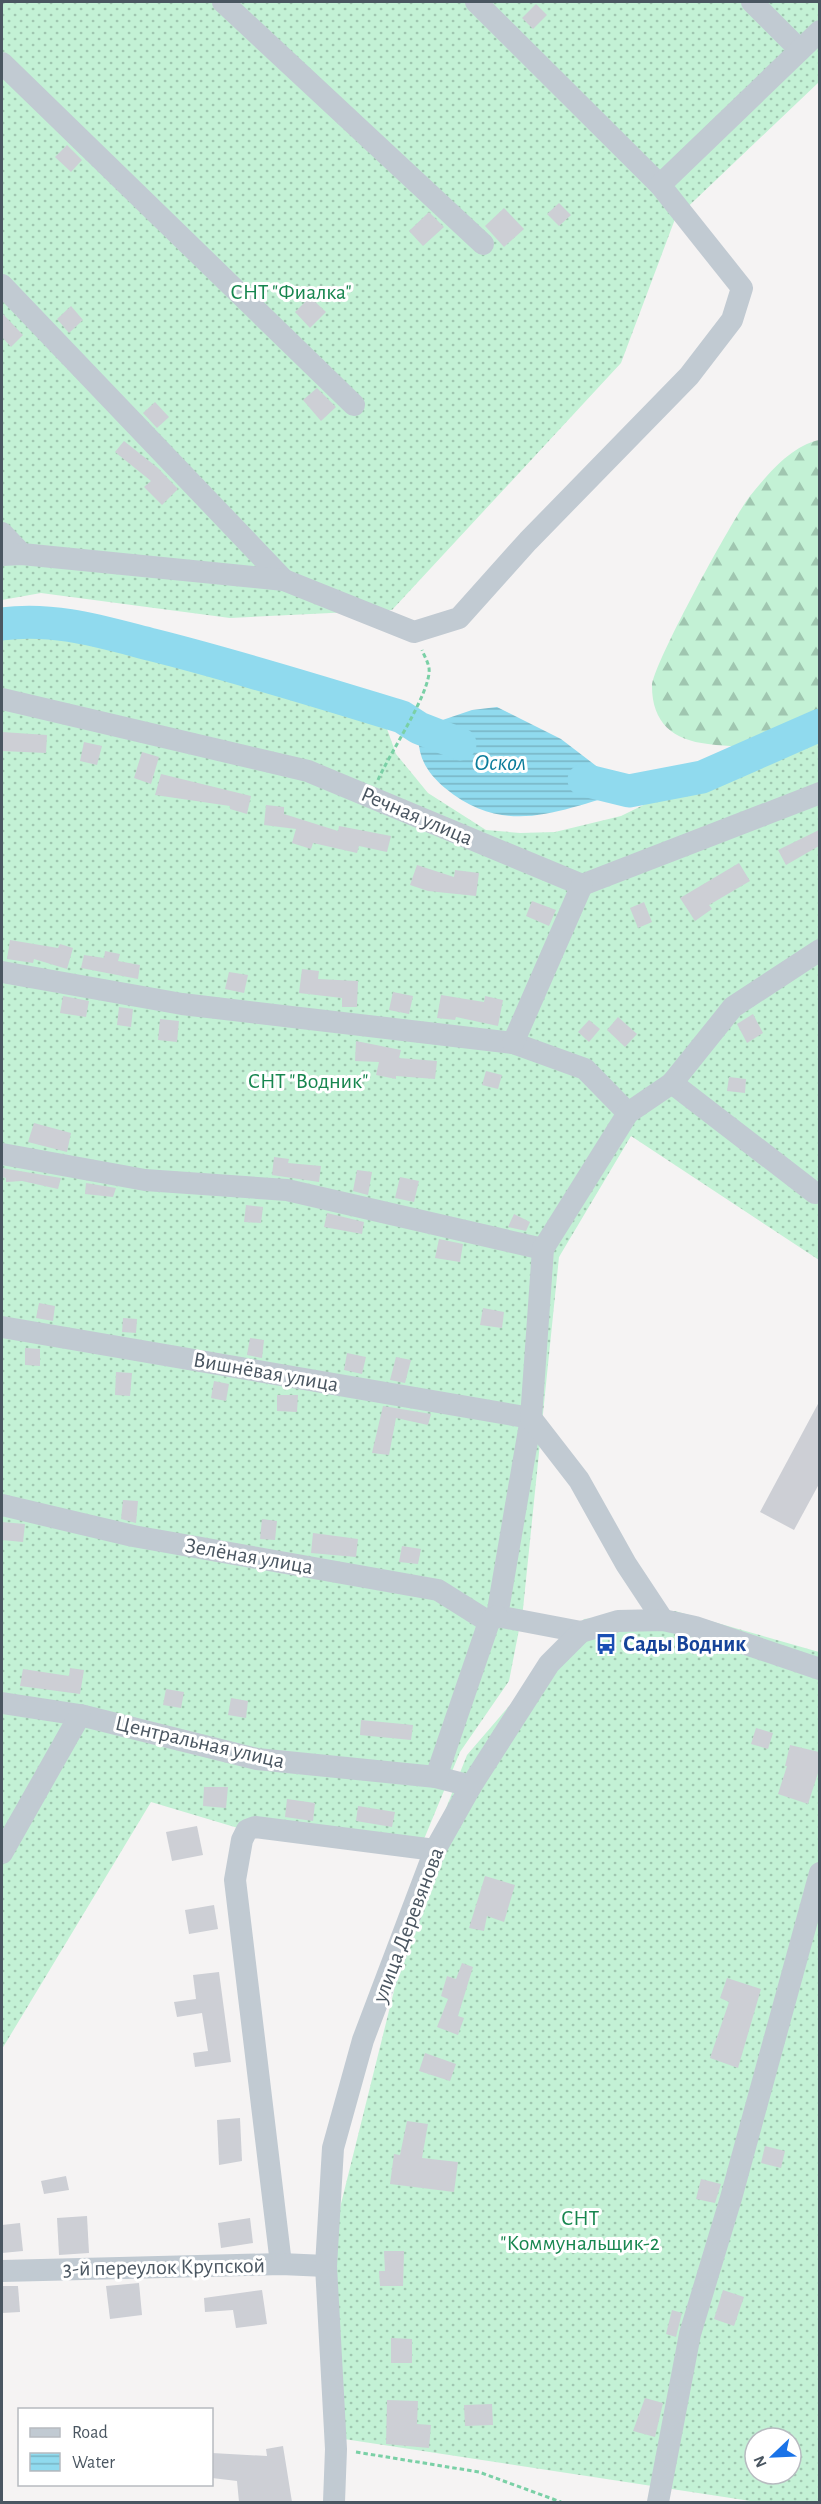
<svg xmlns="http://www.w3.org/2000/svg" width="821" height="2504" viewBox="0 0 821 2504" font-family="'Alegreya Sans',sans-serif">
  <defs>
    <pattern id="forest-firs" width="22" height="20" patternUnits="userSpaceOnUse" patternTransform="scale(1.5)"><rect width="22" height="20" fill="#c3f1d5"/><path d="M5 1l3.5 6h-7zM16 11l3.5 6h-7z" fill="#a0c6b0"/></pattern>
    <pattern id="garden-dots" width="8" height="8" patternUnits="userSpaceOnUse" patternTransform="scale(1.5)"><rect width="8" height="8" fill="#c3f1d5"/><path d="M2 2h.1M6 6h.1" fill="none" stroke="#a0c6b0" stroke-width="1.8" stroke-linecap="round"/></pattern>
    <pattern id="water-rules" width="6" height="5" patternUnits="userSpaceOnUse" patternTransform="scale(1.5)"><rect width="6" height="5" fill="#90daee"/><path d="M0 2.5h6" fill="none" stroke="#78b4c4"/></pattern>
  </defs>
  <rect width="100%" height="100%" fill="#f5f3f3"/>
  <!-- forest -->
  <path fill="url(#forest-firs)" d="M819,440V709C778,741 762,751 708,744C673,740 652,723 652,686C652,666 734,516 750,496C768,474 791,446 819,440Z"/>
  <!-- garden -->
  <g fill="url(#garden-dots)" fill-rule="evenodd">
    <polygon points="2,2 819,2 819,82 675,219 621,363 392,610 230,618 41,593 2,600"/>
    <polygon points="27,634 65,634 201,668 386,726 396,754 428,793 486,830 520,833 555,832 621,816 670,792 705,790 728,782 819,740 819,1260 631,1136 559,1257 523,1609 509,1681 460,1752 422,1844 248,1831 151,1802 2,2049 2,637"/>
    <path d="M675,1611L819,1652V2502H757L344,2439L328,2256L428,1854L467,1755L584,1619ZM755,2438H791V2474H755Z"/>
  </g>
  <!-- water -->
  <path fill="url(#water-rules)" d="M497,707L561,739L629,791C561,809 507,839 445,788C425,771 416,754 419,728L472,710Z"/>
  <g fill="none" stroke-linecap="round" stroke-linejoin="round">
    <!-- river -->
    <g stroke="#90daee" stroke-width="33">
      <path d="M2,624C55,617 102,632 153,645C237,666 320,692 402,717L419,728L460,744"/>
      <polyline points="584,780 629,791 702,777 820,725"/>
    </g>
  </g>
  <!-- building -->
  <g fill="#cdcfd5">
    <polygon points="536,4 547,15 533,29 522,18"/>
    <polygon points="67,145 82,160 71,172 55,157"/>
    <polygon points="559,203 571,215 559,226 547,214"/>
    <polygon points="504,208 524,229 504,247 485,226"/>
    <polygon points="429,212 444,227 423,246 409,231"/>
    <polygon points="310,297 326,312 310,328 295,312"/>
    <polygon points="71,306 83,320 69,333 57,319"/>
    <polygon points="2,313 23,335 11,347 2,337"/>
    <polygon points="317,388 336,407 321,421 303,400"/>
    <polygon points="155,402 169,417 157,428 143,413"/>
    <polygon points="124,441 158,468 178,489 162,505 144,487 151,481 115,452"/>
    <polygon points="2,732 47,735 46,753 2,751"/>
    <polygon points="84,742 102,746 97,765 80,761"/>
    <polygon points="142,752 159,757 151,784 134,778"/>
    <polygon points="161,774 251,796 247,814 230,809 230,806 155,795"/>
    <polygon points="266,805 284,807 284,814 338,831 339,826 391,836 387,852 359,846 357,853 313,843 311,849 292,843 296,829 264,825"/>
    <polygon points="819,830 819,846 786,865 778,850"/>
    <polygon points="739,863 750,881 709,905 712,909 695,921 680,898"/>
    <polygon points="417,865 454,877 455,870 479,873 476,896 428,891 410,885"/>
    <polygon points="532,901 556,910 549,926 526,916"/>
    <polygon points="644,902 652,922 638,928 630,908"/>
    <polygon points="10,940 58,948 60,944 73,948 67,969 34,959 33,963 7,959"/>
    <polygon points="105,951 120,954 118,961 140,965 138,979 81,968 84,955 104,958"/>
    <polygon points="302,969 319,971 318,979 358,981 357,1007 342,1007 342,998 299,993"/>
    <polygon points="229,972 248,975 244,993 225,989"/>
    <polygon points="393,992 413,996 409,1014 389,1010"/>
    <polygon points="441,995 484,1002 485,996 503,1000 498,1026 456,1017 455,1020 437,1018"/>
    <polygon points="63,996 89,1001 86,1017 60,1013"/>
    <polygon points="119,1007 133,1009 131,1027 117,1025"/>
    <polygon points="753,1014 763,1033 747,1043 737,1024"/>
    <polygon points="618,1017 637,1034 625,1047 607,1030"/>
    <polygon points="160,1019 179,1021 177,1042 158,1040"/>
    <polygon points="589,1020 600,1029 589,1042 578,1032"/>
    <polygon points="356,1041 401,1050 399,1058 437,1061 435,1079 396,1076 396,1079 376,1075 379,1062 355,1061"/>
    <polygon points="486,1071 502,1075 498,1089 482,1085"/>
    <polygon points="729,1077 746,1079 745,1093 727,1091"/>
    <polygon points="34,1123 71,1133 67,1152 28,1142"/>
    <polygon points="274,1157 289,1159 288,1163 321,1166 319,1182 272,1175"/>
    <polygon points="2,1168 61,1178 58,1189 22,1181 6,1182 6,1178 2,1177"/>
    <polygon points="357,1170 372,1172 368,1195 353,1191"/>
    <polygon points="400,1177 419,1181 414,1202 395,1198"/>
    <polygon points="86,1183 116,1188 113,1197 85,1194"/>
    <polygon points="246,1205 263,1207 261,1223 244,1222"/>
    <polygon points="327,1213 364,1222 362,1234 324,1227"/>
    <polygon points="514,1214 530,1222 526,1231 508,1227"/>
    <polygon points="439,1239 463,1244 460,1262 435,1258"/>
    <polygon points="39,1303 55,1306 53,1321 36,1318"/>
    <polygon points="483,1308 504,1312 502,1328 480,1325"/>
    <polygon points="123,1318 137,1319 136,1333 122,1332"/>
    <polygon points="250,1338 264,1340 262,1358 247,1355"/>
    <polygon points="25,1348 40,1349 40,1366 25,1365"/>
    <polygon points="347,1353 366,1357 362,1374 344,1370"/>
    <polygon points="396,1357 411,1360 405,1383 390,1380"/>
    <polygon points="116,1372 132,1373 130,1396 115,1395"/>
    <polygon points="214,1381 229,1384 226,1401 211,1398"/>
    <polygon points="277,1395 298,1395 297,1412 277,1411"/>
    <polygon points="819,1402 819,1484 794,1530 760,1512"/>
    <polygon points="383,1406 431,1414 428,1425 396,1418 389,1455 372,1453"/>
    <polygon points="123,1500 138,1501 136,1523 121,1519"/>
    <polygon points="262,1519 277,1521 275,1540 260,1539"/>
    <polygon points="2,1522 25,1524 23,1542 2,1540"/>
    <polygon points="313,1533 358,1539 356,1557 311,1553"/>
    <polygon points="402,1546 421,1549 418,1564 399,1562"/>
    <polygon points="70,1668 84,1670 80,1694 20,1686 23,1669 69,1676"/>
    <polygon points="166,1689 184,1692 181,1708 163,1705"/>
    <polygon points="231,1698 248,1701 246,1718 228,1715"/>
    <polygon points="361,1720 413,1725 411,1740 360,1735"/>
    <polygon points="756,1728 773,1733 768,1749 751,1744"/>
    <polygon points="790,1745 819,1752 819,1770 808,1804 778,1794 787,1766 785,1766"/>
    <polygon points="204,1787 228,1787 226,1808 203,1806"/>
    <polygon points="287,1799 315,1803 313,1821 285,1817"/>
    <polygon points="358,1806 395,1812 392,1827 356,1821"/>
    <polygon points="197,1826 203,1855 172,1861 166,1832"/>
    <polygon points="485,1876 515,1885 504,1922 487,1916 484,1931 469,1928"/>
    <polygon points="214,1905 218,1929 189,1934 185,1910"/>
    <polygon points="462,1963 473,1967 458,2016 464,2018 458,2035 437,2027 448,1999 441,1996 447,1976 456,1979"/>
    <polygon points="219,1972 231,2062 195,2067 193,2053 208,2051 202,2013 177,2017 174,2002 196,1999 193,1975"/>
    <polygon points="727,1978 761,1989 738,2068 710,2058 729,2002 720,1998"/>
    <polygon points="425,2053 456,2064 450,2081 419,2071"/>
    <polygon points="240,2118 242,2161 219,2165 217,2120"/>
    <polygon points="407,2121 428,2124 422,2158 458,2162 454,2192 390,2184 394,2154 400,2155"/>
    <polygon points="765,2146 785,2151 781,2168 761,2163"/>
    <polygon points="66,2176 69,2190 44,2194 41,2181"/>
    <polygon points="701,2179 721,2184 715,2203 696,2199"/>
    <polygon points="87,2216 89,2253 59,2255 57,2218"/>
    <polygon points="250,2218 253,2243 221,2248 218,2223"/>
    <polygon points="20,2223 23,2251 2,2253 2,2225"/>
    <polygon points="384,2251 404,2251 403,2286 380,2286 379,2271 385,2271"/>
    <polygon points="139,2283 142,2315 110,2319 106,2286"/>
    <polygon points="2,2286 18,2286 20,2312 2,2313"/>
    <polygon points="262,2290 267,2324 236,2328 233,2310 205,2312 204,2298"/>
    <polygon points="723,2290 744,2297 734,2326 714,2319"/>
    <polygon points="672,2310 682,2313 676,2337 666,2334"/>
    <polygon points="391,2338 412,2339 412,2363 391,2363"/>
    <polygon points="645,2398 663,2403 655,2437 633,2431"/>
    <polygon points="387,2400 418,2401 417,2424 431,2425 429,2448 386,2444"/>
    <polygon points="492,2404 493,2425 465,2426 464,2405"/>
    <polygon points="283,2446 292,2502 239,2502 237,2481 212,2478 212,2453 267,2456 266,2449"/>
  </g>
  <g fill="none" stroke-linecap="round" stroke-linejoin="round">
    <!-- path -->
    <g stroke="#7ad0a6" stroke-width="3" stroke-dasharray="4.5 3" stroke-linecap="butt">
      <path d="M378,780C389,754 432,691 429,668C428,662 424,655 422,650"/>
      <polyline points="356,2452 479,2472 561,2502"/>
    </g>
    <!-- minor -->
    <g stroke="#c1cad2" stroke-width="22">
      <polyline points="223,2 483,244"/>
      <polyline points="476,2 660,185"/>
      <polyline points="752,2 800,50"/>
      <polyline points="2,63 354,405"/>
      <polyline points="2,285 284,580"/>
      <polyline points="2,533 22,554"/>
      <polyline points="2,555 22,554 284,580 414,632 459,618 528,541 689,376 732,320 742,288 660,185 820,31"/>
      <polyline points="2,699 308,771 582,885 820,793"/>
      <polyline points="2,972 182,1004 513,1043 585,1069 628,1113"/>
      <polyline points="513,1043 582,885"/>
      <polyline points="672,1083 815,1193"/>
      <polyline points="2,1154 145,1180 287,1190 543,1249"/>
      <polyline points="2,1327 531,1418 497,1616 581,1632"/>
      <polyline points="2,1505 133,1536 438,1590 489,1622"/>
      <polyline points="663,1620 626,1564 579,1480 531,1418 543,1249 628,1113 672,1083 733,1007 820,950"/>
      <polyline points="2,1703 80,1715 257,1759 436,1777 471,1786"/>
      <polyline points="436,1777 489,1622 497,1616"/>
      <polyline points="2,1853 80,1715"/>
      <polyline points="281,2264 235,1880 242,1840 247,1830 255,1827 435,1850"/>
      <polyline points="2,2271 281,2264 326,2266"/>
      <polyline points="334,2502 336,2449 326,2266 333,2148 363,2040 435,1850 471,1786 549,1664 581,1632 618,1621 663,1620 695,1627 820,1669"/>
      <polyline points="658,2502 690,2334 731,2198 820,1873"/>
    </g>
  </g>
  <!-- icons -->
  <defs>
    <symbol id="bus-bare" viewBox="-9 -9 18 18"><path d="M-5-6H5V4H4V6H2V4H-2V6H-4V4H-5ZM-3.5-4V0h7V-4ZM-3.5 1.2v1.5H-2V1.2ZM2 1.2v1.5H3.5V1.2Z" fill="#1a4fb4" stroke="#fff" stroke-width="2.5" paint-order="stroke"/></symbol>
  </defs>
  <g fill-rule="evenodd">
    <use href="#bus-bare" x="591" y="1629" width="30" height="30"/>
  </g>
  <g text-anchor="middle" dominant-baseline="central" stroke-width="6" stroke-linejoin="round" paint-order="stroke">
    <!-- park labels -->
    <g font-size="22" fill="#17864f" stroke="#fff">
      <text x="291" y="292">СНТ "Фиалка"</text>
      <text x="308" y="1081">СНТ "Водник"</text>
      <text x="580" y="2218">СНТ<tspan x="580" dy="25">"Коммунальщик-2</tspan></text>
    </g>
    <!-- street labels -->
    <g font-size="22" fill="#4a5661" stroke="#fff">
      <text transform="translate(417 816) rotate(23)">Речная улица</text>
      <text transform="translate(266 1372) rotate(10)">Вишнёвая улица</text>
      <text transform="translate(249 1556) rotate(10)">Зелёная улица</text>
      <text transform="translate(200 1742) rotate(13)">Центральная улица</text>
      <text transform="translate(408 1925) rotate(-69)">улица Деревянова</text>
      <text transform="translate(164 2267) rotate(-1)">3-й переулок Крупской</text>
    </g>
    <!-- transit labels -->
    <g font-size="22" font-weight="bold" fill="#164399" stroke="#fff" text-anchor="start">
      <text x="623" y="1644">Сады Водник</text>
    </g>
    <!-- water labels -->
    <g font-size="24" font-style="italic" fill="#0c7c9b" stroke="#fff">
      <text x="500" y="763">Оскол</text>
    </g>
  </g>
  <!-- border -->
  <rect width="821" height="2504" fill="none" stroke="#4a5661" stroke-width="6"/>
  <!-- legend -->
  <rect x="18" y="2408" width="195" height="78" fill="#ffffff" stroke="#b7bbc0" stroke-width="1.5"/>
  <rect x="30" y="2428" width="30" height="9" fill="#c1cad2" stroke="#b7bbc0" stroke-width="1.5"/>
  <text x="72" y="2438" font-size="18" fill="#4a5661">Road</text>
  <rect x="30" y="2453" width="30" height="18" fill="url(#water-rules)" stroke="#b7bbc0" stroke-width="1.5"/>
  <text x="72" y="2468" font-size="18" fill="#4a5661">Water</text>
  <!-- north arrow -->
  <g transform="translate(773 2456) rotate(247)"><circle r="28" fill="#ffffff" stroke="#b7bbc0" stroke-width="1.5"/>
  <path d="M0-4.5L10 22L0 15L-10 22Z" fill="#1a73e8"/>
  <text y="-9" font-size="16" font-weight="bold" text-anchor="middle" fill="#4a5661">N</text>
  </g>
</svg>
